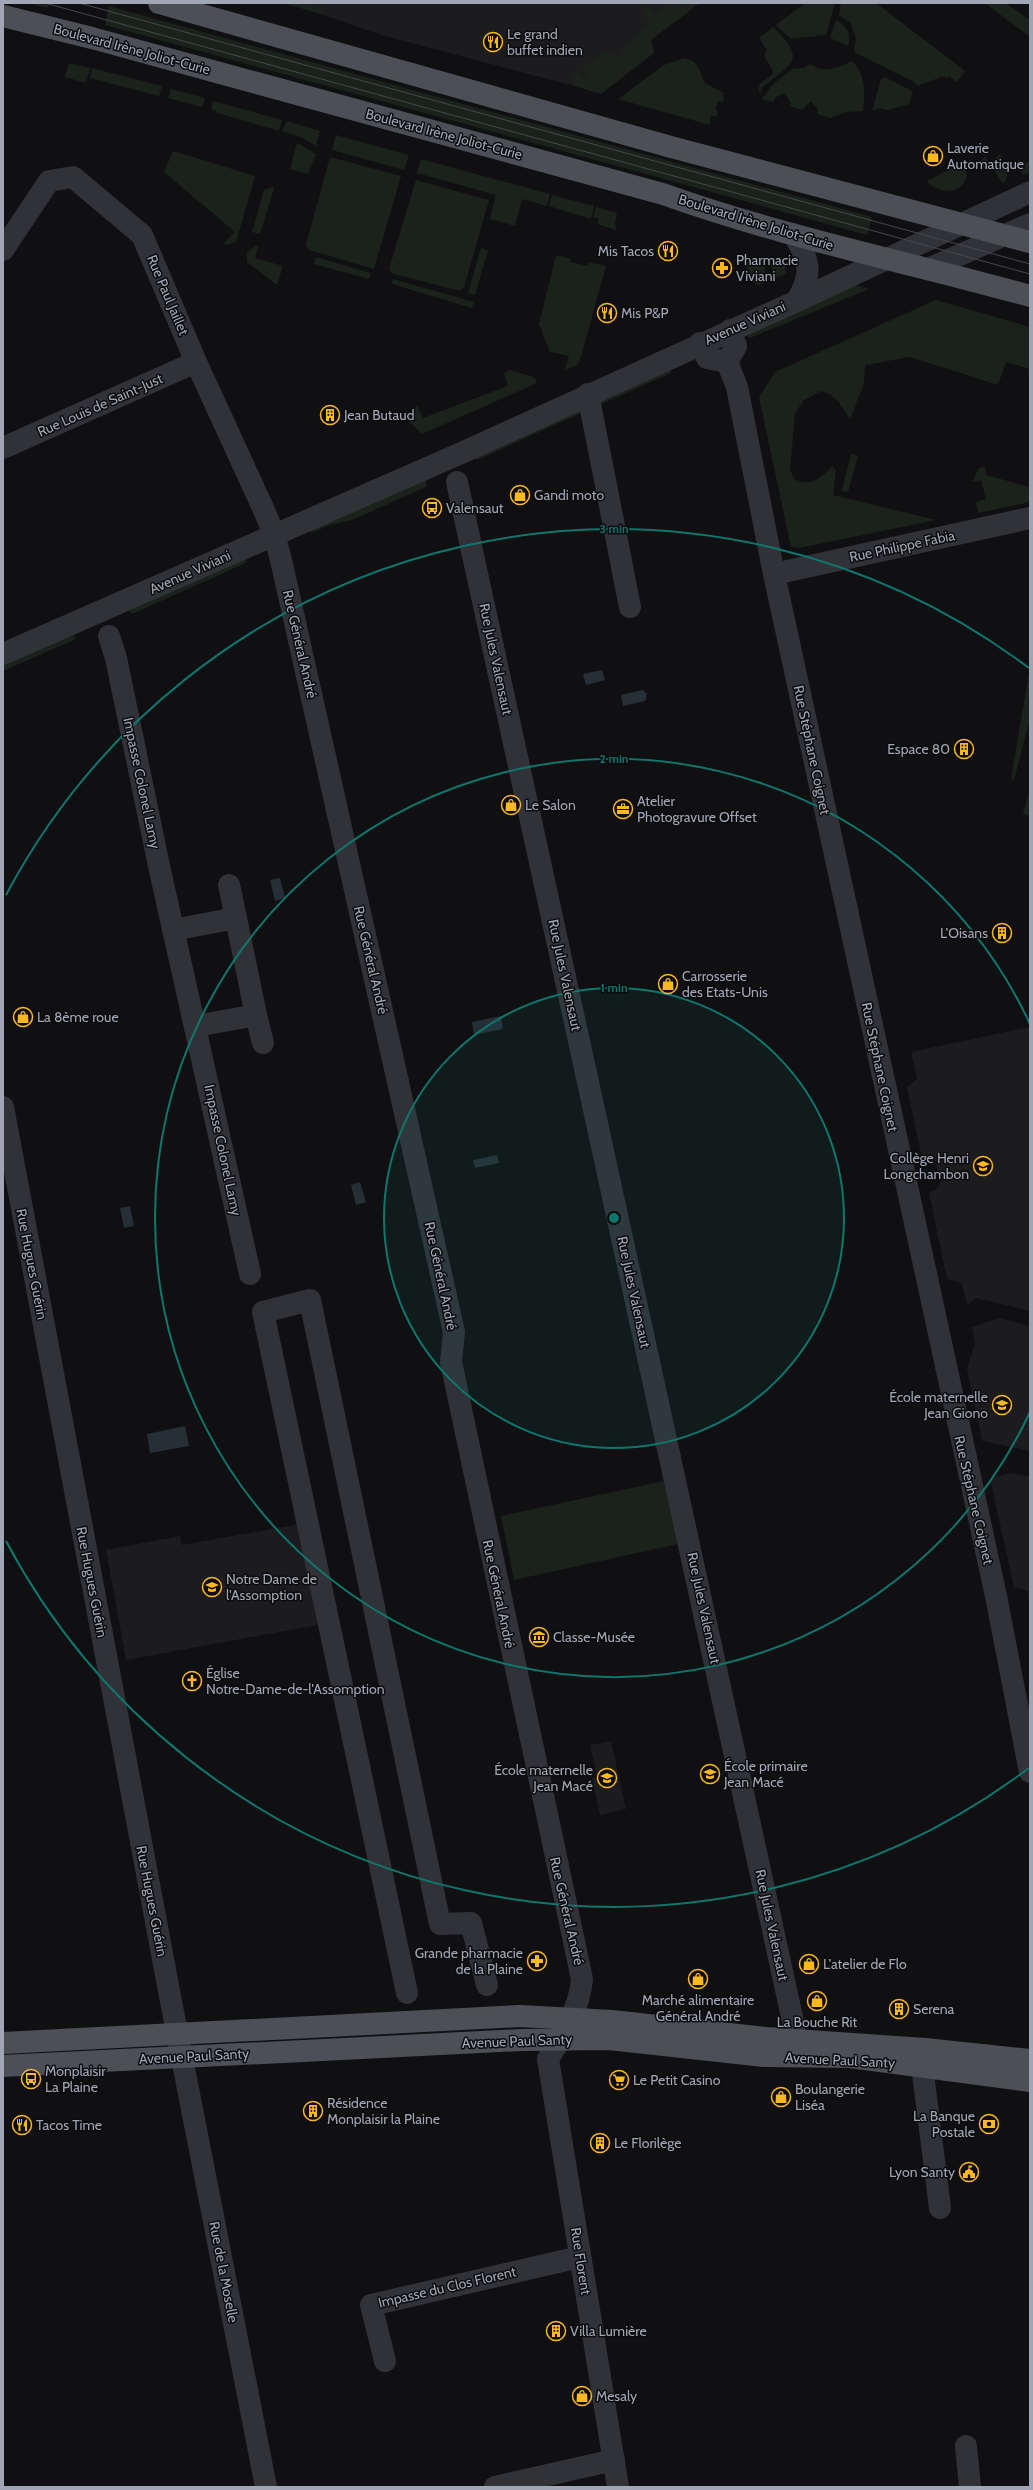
<svg xmlns="http://www.w3.org/2000/svg" width="1033" height="2490" viewBox="0 0 1033 2490" font-family="Cabin,sans-serif">
  <rect width="100%" height="100%" fill="#101012"/>
  <!-- built -->
  <g fill="#1c1c1f">
    <polygon points="283,3 696,3 582,88 381,35 321,14"/>
    <polygon points="1030,1027 1030,1311 976,1298 967,1305 962,1283 947,1279 929,1193 937,1189 941,1182 935,1161 921,1154 907,1087 917,1079 911,1052"/>
    <polygon points="1000,1318 1030,1326 1030,1451 982,1441 967,1369 975,1343 972,1327"/>
    <polygon points="1011,1473 1030,1477 1030,1600 1028,1591 1014,1587 990,1478"/>
    <polygon points="300,1524 318,1625 126,1660 106,1550 180,1536 182,1545"/>
    <polygon points="611,1741 626,1809 600,1815 592,1778 597,1777 590,1745"/>
  </g>
  <!-- green -->
  <g fill="#1b221c">
    <polygon points="28,3 53,3 46,8"/>
    <polygon points="283,3 304,3 318,7 320,3 322,3 321,8 324,10 321,14"/>
    <polygon points="667,3 676,3 682,8 687,3 700,3 651,40 654,53 601,94 574,86 572,76 578,71 584,78 587,75 582,69 606,50 617,58 650,22 641,13 646,6 656,15"/>
    <polygon points="805,3 835,3 826,35 791,39 776,25"/>
    <polygon points="841,3 876,3 965,71 957,82 949,76 947,78 941,77 917,86 913,81 856,53 854,50 856,39 851,23 839,15"/>
    <polygon points="985,3 1005,3 1030,20 1030,37"/>
    <polygon points="109,6 872,217 867,235 105,25"/>
    <path d="M836,20C847,26 852,34 848,46L830,38Z"/>
    <path d="M773,27C810,62 789,64 762,88L761,93L758,90L760,84L772,75L773,70L764,56L767,50L759,38Z"/>
    <path d="M684,58C699,60 699,71 705,83L724,93L723,102L718,101L715,109L718,111L716,117L710,115V125L618,99L664,65Z"/>
    <path d="M852,61C866,73 865,94 863,111L846,112L830,118L817,114L818,110L811,101L802,110L790,106L791,103L784,93L775,98L774,102L762,99L773,84L793,69L804,68L810,64C826,74 837,68 852,61Z"/>
    <polygon points="69,63 90,68 86,83 65,77"/>
    <polygon points="92,68 162,86 159,96 90,78"/>
    <polygon points="885,77 910,90 913,93 909,104 888,110 880,108 872,111 881,79"/>
    <polygon points="171,89 205,98 202,107 168,98"/>
    <polygon points="213,101 282,120 279,131 217,113 217,111 211,109"/>
    <polygon points="287,121 320,131 316,146 303,138 282,131"/>
    <polygon points="336,135 409,155 404,170 332,150"/>
    <polygon points="297,143 316,154 308,174 290,169"/>
    <polygon points="173,151 255,176 236,242 228,245 224,243 235,232 164,172"/>
    <polygon points="1000,154 1008,171 1006,181 1002,183 994,170 986,169 980,163 985,155 989,164"/>
    <polygon points="330,157 401,176 374,269 309,250 306,245"/>
    <polygon points="421,159 550,194 547,206 522,199 515,226 490,219 496,195 417,173"/>
    <polygon points="1030,161 1030,172 1023,175 1019,166"/>
    <path d="M958,165L962,166L967,174C964,195 938,195 927,181Z"/>
    <polygon points="416,180 489,200 464,287 460,291 391,273 389,269"/>
    <polygon points="271,187 274,188 260,234 252,232 264,190"/>
    <polygon points="552,195 594,206 591,219 549,206"/>
    <polygon points="596,207 617,213 615,222 616,230 597,224 599,219 593,217"/>
    <polygon points="255,246 258,246 255,258 283,266 277,285 247,262 247,253"/>
    <polygon points="481,248 488,251 475,295 468,293"/>
    <polygon points="556,255 571,259 571,262 588,266 589,262 606,266 579,364 565,370 569,356 550,352 539,324"/>
    <polygon points="316,257 371,273 369,279 314,264"/>
    <polygon points="784,260 786,274 773,279 771,262"/>
    <polygon points="764,261 766,282 758,285 746,278 747,263"/>
    <polygon points="393,279 474,302 472,308 392,284"/>
    <polygon points="855,285 869,289 750,338 747,336"/>
    <path d="M936,300L1030,327V369L1006,362L998,385L910,357L865,365L864,384L850,419L838,401L830,394L821,391L804,400L795,413L790,470L794,479C812,487 820,479 832,466L836,470L833,495L936,520L799,548L791,547L759,397L775,372Z"/>
    <polygon points="669,369 671,373 477,460 474,457"/>
    <polygon points="510,370 534,377 537,383 422,434 406,419 417,405 423,418 508,386 504,373"/>
    <polygon points="851,454 858,456 848,492 842,491"/>
    <polygon points="985,467 986,475 1030,487 1030,502 978,513 976,502 986,499 981,480 972,482 979,468"/>
    <polygon points="426,479 426,487 352,520 330,525 311,533 309,529"/>
    <polygon points="247,557 246,563 132,614 129,611"/>
    <polygon points="73,634 76,639 3,671 3,665"/>
    <polygon points="1030,667 1030,719 1014,780 1011,779"/>
    <polygon points="1030,788 1030,816 1023,814"/>
    <polygon points="664,1481 678,1544 514,1580 501,1516"/>
  </g>
  <!-- water -->
  <g fill="#262f36">
    <polygon points="602,670 605,680 586,685 583,674"/>
    <polygon points="643,690 647,694 645,701 623,706 621,695"/>
    <polygon points="280,878 285,898 275,901 270,880"/>
    <polygon points="501,1016 503,1029 474,1035 472,1022"/>
    <polygon points="497,1155 499,1163 475,1168 473,1160"/>
    <polygon points="360,1182 366,1202 356,1205 351,1185"/>
    <polygon points="130,1206 134,1226 124,1228 120,1208"/>
    <polygon points="185,1426 189,1446 150,1453 147,1434"/>
  </g>
  <g fill="none" stroke-linecap="round" stroke-linejoin="round">
    <!-- minor -->
    <g stroke="#313237" stroke-width="22">
      <path d="M793,234C810,260 813,273 797,301"/>
      <path d="M3,250L49,181L73,177L142,235L196,362L263,508L274,534L281,560L454,1332L451,1362L582,1979C580,2007 563,2036 548,2059L618,2487"/>
      <polyline points="928,269 1030,224"/>
      <polyline points="700,343 707,358 727,362"/>
      <polyline points="727,362 737,387 774,574 996,1596 1030,1772"/>
      <polyline points="727,362 736,346 730,330"/>
      <polyline points="588,394 630,607"/>
      <polyline points="3,448 196,362"/>
      <polyline points="457,482 797,2040 796,2056"/>
      <polyline points="774,574 1030,518"/>
      <polyline points="109,636 116,658 159,866 250,1274"/>
      <polyline points="3,654 459,454 797,301 1030,192"/>
      <polyline points="229,885 236,918"/>
      <polyline points="173,930 236,918 256,1015 196,1026"/>
      <polyline points="256,1015 263,1043"/>
      <polyline points="3,1107 173,2012 266,2487"/>
      <polyline points="407,1993 263,1312 310,1300 440,1924 471,1923 487,1985"/>
      <polyline points="925,2049 922,2066 940,2208"/>
      <polyline points="385,2361 371,2305 580,2257"/>
      <polyline points="966,2446 970,2487"/>
      <polyline points="495,2487 614,2460"/>
    </g>
    <!-- major -->
    <g stroke="#4d4f56" stroke-width="22">
      <polyline points="159,3 671,147 1030,242"/>
      <path d="M3,16L92,38L663,194C783,237 908,262 1030,296"/>
      <polyline points="3,2043 520,2016 612,2021 766,2038 925,2049 1030,2060"/>
      <polyline points="3,2066 522,2040 609,2039 764,2056 850,2057 1030,2081"/>
    </g>
    <!-- tram -->
    <g stroke="#46484e" stroke-width="1">
      <polyline points="45,3 1030,274"/>
      <polyline points="79,3 1030,264"/>
    </g>
  </g>
  <!-- distance rings -->
  <circle cx="614" cy="1218" r="230" fill="#0f766e" fill-opacity=".12"/>
  <g fill="none" stroke="#0f766e" stroke-width="2">
    <circle cx="614" cy="1218" r="230"/>
    <path d="M1030 1412A459 459 0 1 1 1030 1024"/>
    <path d="M1029 1768A689 689 0 0 1 6 1541M6 895A689 689 0 0 1 1029 668"/>
  </g>
  <!-- icons -->
  <defs>
    <symbol id="restaurant-ring" viewBox="-11 -11 22 22"><circle r="9.5" fill="#0c0b0d" stroke="#fbb91f" stroke-width="1.5"/><path d="M-5-6h1v4h1v-4h1v4h1v-4h1v5L-1.5 .5V6h-2V.5L-5-1ZM5-6V6H3V1.5H1.5Q1.5-4 5-6Z" fill="#fbb91f"/></symbol>
    <symbol id="shop-ring" viewBox="-11 -11 22 22"><circle r="9.5" fill="#0c0b0d" stroke="#fbb91f" stroke-width="1.5"/><path d="M-5-2.5h2.3a2.7 3.5 0 0 1 5.4 0H5L5.5 6h-11ZM-1.5-2.5h3a1.5 2.3 0 0 0-3 0Z" fill="#fbb91f"/></symbol>
    <symbol id="pharmacy-ring" viewBox="-11 -11 22 22"><circle r="9.5" fill="#0c0b0d" stroke="#fbb91f" stroke-width="1.5"/><path d="M-2-6h4v4h4v4h-4v4h-4v-4h-4v-4h4Z" fill="#fbb91f"/></symbol>
    <symbol id="building-ring" viewBox="-11 -11 22 22"><circle r="9.5" fill="#0c0b0d" stroke="#fbb91f" stroke-width="1.5"/><path d="M-4-6H4V6H1V3H-1V6H-4ZM-2.5-4.3h1.7v1.8h-1.7ZM.8-4.3h1.7v1.8H.8ZM-2.5-1h1.7V.8h-1.7ZM.8-1h1.7V.8H.8Z" fill="#fbb91f"/></symbol>
    <symbol id="bus-ring" viewBox="-11 -11 22 22"><circle r="9.5" fill="#0c0b0d" stroke="#fbb91f" stroke-width="1.5"/><path d="M-5-6H5V4H4V6H2V4H-2V6H-4V4H-5ZM-3.5-4V0h7V-4ZM-3.5 1.2v1.5H-2V1.2ZM2 1.2v1.5H3.5V1.2Z" fill="#fbb91f"/></symbol>
    <symbol id="office-ring" viewBox="-11 -11 22 22"><circle r="9.5" fill="#0c0b0d" stroke="#fbb91f" stroke-width="1.5"/><path d="M-6-3h4V-5.5h4V-3h4V5H-6ZM-1-4.5V-3h2v-1.5ZM-6 0V1H6V0Z" fill="#fbb91f"/></symbol>
    <symbol id="school-ring" viewBox="-11 -11 22 22"><circle r="9.5" fill="#0c0b0d" stroke="#fbb91f" stroke-width="1.5"/><path d="M0-5L7-2L0 1L-7-2ZM-4 1L0 2.5L4 1V4Q0 6-4 4Z" fill="#fbb91f"/></symbol>
    <symbol id="museum-ring" viewBox="-11 -11 22 22"><circle r="9.5" fill="#0c0b0d" stroke="#fbb91f" stroke-width="1.5"/><path d="M0-6L6-3V-2H-6V-3ZM-5-1h2V3h-2ZM-1-1h2V3h-2ZM3-1h2V3H3ZM-6 4H6V6H-6Z" fill="#fbb91f"/></symbol>
    <symbol id="church-ring" viewBox="-11 -11 22 22"><circle r="9.5" fill="#0c0b0d" stroke="#fbb91f" stroke-width="1.5"/><path d="M-1.2-6h2.4v3.5h3.3v2.4h-3.3V6h-2.4V-.1h-3.3v-2.4h3.3Z" fill="#fbb91f"/></symbol>
    <symbol id="supermarket-ring" viewBox="-11 -11 22 22"><circle r="9.5" fill="#0c0b0d" stroke="#fbb91f" stroke-width="1.5"/><path d="M-6-5.5h2.5l.6 2H6L4.5 2H-2.5L-4.4-4H-6ZM-1.5 3.2a1.3 1.3 0 1 0 .1 0ZM3 3.2a1.3 1.3 0 1 0 .1 0Z" fill="#fbb91f"/></symbol>
    <symbol id="bank-ring" viewBox="-11 -11 22 22"><circle r="9.5" fill="#0c0b0d" stroke="#fbb91f" stroke-width="1.5"/><path d="M-6-4H6V4H-6ZM0-2.3a2.3 2.3 0 1 0 0 4.6a2.3 2.3 0 1 0 0-4.6Z" fill="#fbb91f"/></symbol>
    <symbol id="civic-ring" viewBox="-11 -11 22 22"><circle r="9.5" fill="#0c0b0d" stroke="#fbb91f" stroke-width="1.5"/><path d="M-.6-6.5H3V-4.5H.6V-3L4-1V1h2V6H-6V1h2V-1L-.6-3ZM-1.2 2.5V6h2.4V2.5Z" fill="#fbb91f"/></symbol>
  </defs>
  <g fill-rule="evenodd">
    <use href="#restaurant-ring" x="482" y="31" width="22" height="22"/>
    <use href="#shop-ring" x="922" y="145" width="22" height="22"/>
    <use href="#restaurant-ring" x="657" y="240" width="22" height="22"/>
    <use href="#pharmacy-ring" x="711" y="257" width="22" height="22"/>
    <use href="#restaurant-ring" x="596" y="302" width="22" height="22"/>
    <use href="#building-ring" x="319" y="404" width="22" height="22"/>
    <use href="#shop-ring" x="509" y="484" width="22" height="22"/>
    <use href="#bus-ring" x="421" y="497" width="22" height="22"/>
    <use href="#building-ring" x="953" y="738" width="22" height="22"/>
    <use href="#shop-ring" x="500" y="794" width="22" height="22"/>
    <use href="#office-ring" x="612" y="798" width="22" height="22"/>
    <use href="#building-ring" x="991" y="922" width="22" height="22"/>
    <use href="#shop-ring" x="657" y="973" width="22" height="22"/>
    <use href="#shop-ring" x="12" y="1006" width="22" height="22"/>
    <use href="#school-ring" x="972" y="1155" width="22" height="22"/>
    <use href="#school-ring" x="991" y="1394" width="22" height="22"/>
    <use href="#school-ring" x="201" y="1576" width="22" height="22"/>
    <use href="#museum-ring" x="528" y="1626" width="22" height="22"/>
    <use href="#church-ring" x="181" y="1670" width="22" height="22"/>
    <use href="#school-ring" x="699" y="1763" width="22" height="22"/>
    <use href="#school-ring" x="596" y="1767" width="22" height="22"/>
    <use href="#pharmacy-ring" x="526" y="1950" width="22" height="22"/>
    <use href="#shop-ring" x="798" y="1953" width="22" height="22"/>
    <use href="#shop-ring" x="687" y="1968" width="22" height="22"/>
    <use href="#shop-ring" x="806" y="1990" width="22" height="22"/>
    <use href="#building-ring" x="888" y="1998" width="22" height="22"/>
    <use href="#bus-ring" x="20" y="2068" width="22" height="22"/>
    <use href="#supermarket-ring" x="608" y="2069" width="22" height="22"/>
    <use href="#shop-ring" x="770" y="2086" width="22" height="22"/>
    <use href="#building-ring" x="302" y="2100" width="22" height="22"/>
    <use href="#bank-ring" x="978" y="2113" width="22" height="22"/>
    <use href="#restaurant-ring" x="11" y="2114" width="22" height="22"/>
    <use href="#building-ring" x="589" y="2132" width="22" height="22"/>
    <use href="#civic-ring" x="958" y="2161" width="22" height="22"/>
    <use href="#building-ring" x="545" y="2320" width="22" height="22"/>
    <use href="#shop-ring" x="571" y="2385" width="22" height="22"/>
  </g>
  <g text-anchor="middle" dominant-baseline="central" stroke-width="3" stroke-linejoin="round" paint-order="stroke">
    <!-- poi labels -->
    <g font-size="14" fill="#a1a6b4" stroke="#0c0b0d" text-anchor="start">
      <text x="507" y="34">Le grand<tspan x="507" dy="16">buffet indien</tspan></text>
      <text x="947" y="148">Laverie<tspan x="947" dy="16">Automatique</tspan></text>
      <text x="654" y="251" text-anchor="end">Mis Tacos</text>
      <text x="736" y="260">Pharmacie<tspan x="736" dy="16">Viviani</tspan></text>
      <text x="621" y="313">Mis P&amp;P</text>
      <text x="344" y="415">Jean Butaud</text>
      <text x="534" y="495">Gandi moto</text>
      <text x="446" y="508">Valensaut</text>
      <text x="950" y="749" text-anchor="end">Espace 80</text>
      <text x="637" y="801">Atelier<tspan x="637" dy="16">Photogravure Offset</tspan></text>
      <text x="525" y="805">Le Salon</text>
      <text x="988" y="933" text-anchor="end">L'Oisans</text>
      <text x="682" y="976">Carrosserie<tspan x="682" dy="16">des Etats-Unis</tspan></text>
      <text x="37" y="1017">La 8ème roue</text>
      <text x="969" y="1158" text-anchor="end">Collège Henri<tspan x="969" dy="16">Longchambon</tspan></text>
      <text x="988" y="1397" text-anchor="end">École maternelle<tspan x="988" dy="16">Jean Giono</tspan></text>
      <text x="226" y="1579">Notre Dame de<tspan x="226" dy="16">l'Assomption</tspan></text>
      <text x="553" y="1637">Classe-Musée</text>
      <text x="206" y="1673">Église<tspan x="206" dy="16">Notre-Dame-de-l'Assomption</tspan></text>
      <text x="724" y="1766">École primaire<tspan x="724" dy="16">Jean Macé</tspan></text>
      <text x="593" y="1770" text-anchor="end">École maternelle<tspan x="593" dy="16">Jean Macé</tspan></text>
      <text x="523" y="1953" text-anchor="end">Grande pharmacie<tspan x="523" dy="16">de la Plaine</tspan></text>
      <text x="823" y="1964">L'atelier de Flo</text>
      <text x="698" y="2000" text-anchor="middle">Marché alimentaire<tspan x="698" dy="16">Général André</tspan></text>
      <text x="913" y="2009">Serena</text>
      <text x="817" y="2022" text-anchor="middle">La Bouche Rit</text>
      <text x="45" y="2071">Monplaisir<tspan x="45" dy="16">La Plaine</tspan></text>
      <text x="633" y="2080">Le Petit Casino</text>
      <text x="795" y="2089">Boulangerie<tspan x="795" dy="16">Liséa</tspan></text>
      <text x="327" y="2103">Résidence<tspan x="327" dy="16">Monplaisir la Plaine</tspan></text>
      <text x="975" y="2116" text-anchor="end">La Banque<tspan x="975" dy="16">Postale</tspan></text>
      <text x="36" y="2125">Tacos Time</text>
      <text x="614" y="2143">Le Florilège</text>
      <text x="955" y="2172" text-anchor="end">Lyon Santy</text>
      <text x="570" y="2331">Villa Lumière</text>
      <text x="596" y="2396">Mesaly</text>
    </g>
    <!-- street labels -->
    <g font-size="14" fill="#a1a6b4" stroke="#0c0b0d">
      <text transform="translate(132 49) rotate(15)">Boulevard Irène Joliot-Curie</text>
      <text transform="translate(444 134) rotate(15)">Boulevard Irène Joliot-Curie</text>
      <text transform="translate(756 222) rotate(17)">Boulevard Irène Joliot-Curie</text>
      <text transform="translate(168 295) rotate(67)">Rue Paul Jaillet</text>
      <text transform="translate(745 323) rotate(-24)">Avenue Viviani</text>
      <text transform="translate(100 405) rotate(-24)">Rue Louis de Saint-Just</text>
      <text transform="translate(902 546) rotate(-12)">Rue Philippe Fabia</text>
      <text transform="translate(190 572) rotate(-24)">Avenue Viviani</text>
      <text transform="translate(300 644) rotate(77)">Rue Général André</text>
      <text transform="translate(496 659) rotate(78)">Rue Jules Valensaut</text>
      <text transform="translate(812 750) rotate(78)">Rue Stéphane Coignet</text>
      <text transform="translate(142 783) rotate(78)">Impasse Colonel Lamy</text>
      <text transform="translate(371 960) rotate(77)">Rue Général André</text>
      <text transform="translate(565 975) rotate(78)">Rue Jules Valensaut</text>
      <text transform="translate(880 1067) rotate(78)">Rue Stéphane Coignet</text>
      <text transform="translate(223 1150) rotate(78)">Impasse Colonel Lamy</text>
      <text transform="translate(32 1264) rotate(79)">Rue Hugues Guérin</text>
      <text transform="translate(441 1276) rotate(78)">Rue Général André</text>
      <text transform="translate(634 1292) rotate(78)">Rue Jules Valensaut</text>
      <text transform="translate(974 1500) rotate(77)">Rue Stéphane Coignet</text>
      <text transform="translate(92 1582) rotate(79)">Rue Hugues Guérin</text>
      <text transform="translate(499 1594) rotate(78)">Rue Général André</text>
      <text transform="translate(704 1608) rotate(78)">Rue Jules Valensaut</text>
      <text transform="translate(152 1901) rotate(79)">Rue Hugues Guérin</text>
      <text transform="translate(567 1911) rotate(77)">Rue Général André</text>
      <text transform="translate(772 1925) rotate(78)">Rue Jules Valensaut</text>
      <text transform="translate(517 2041) rotate(-2)">Avenue Paul Santy</text>
      <text transform="translate(194 2056) rotate(-3)">Avenue Paul Santy</text>
      <text transform="translate(840 2060) rotate(3)">Avenue Paul Santy</text>
      <text transform="translate(581 2261) rotate(81)">Rue Florent</text>
      <text transform="translate(224 2272) rotate(79)">Rue de la Moselle</text>
      <text transform="translate(447 2287) rotate(-13)">Impasse du Clos Florent</text>
    </g>
  </g>
  <circle cx="614" cy="1218" r="6" fill="#0f766e" stroke="#0c0b0d" stroke-width="2"/>
  <g font-size="12" text-anchor="middle" font-weight="bold" fill="#0f766e" stroke="#0c0b0d" stroke-width="3" stroke-linejoin="round" paint-order="stroke">
    <text x="614" y="533">3 min</text>
    <text x="614" y="763">2 min</text>
    <text x="614" y="992">1 min</text>
  </g>
  <!-- border -->
  <rect width="1033" height="2490" fill="none" stroke="#a1a6b4" stroke-width="8"/>
</svg>
